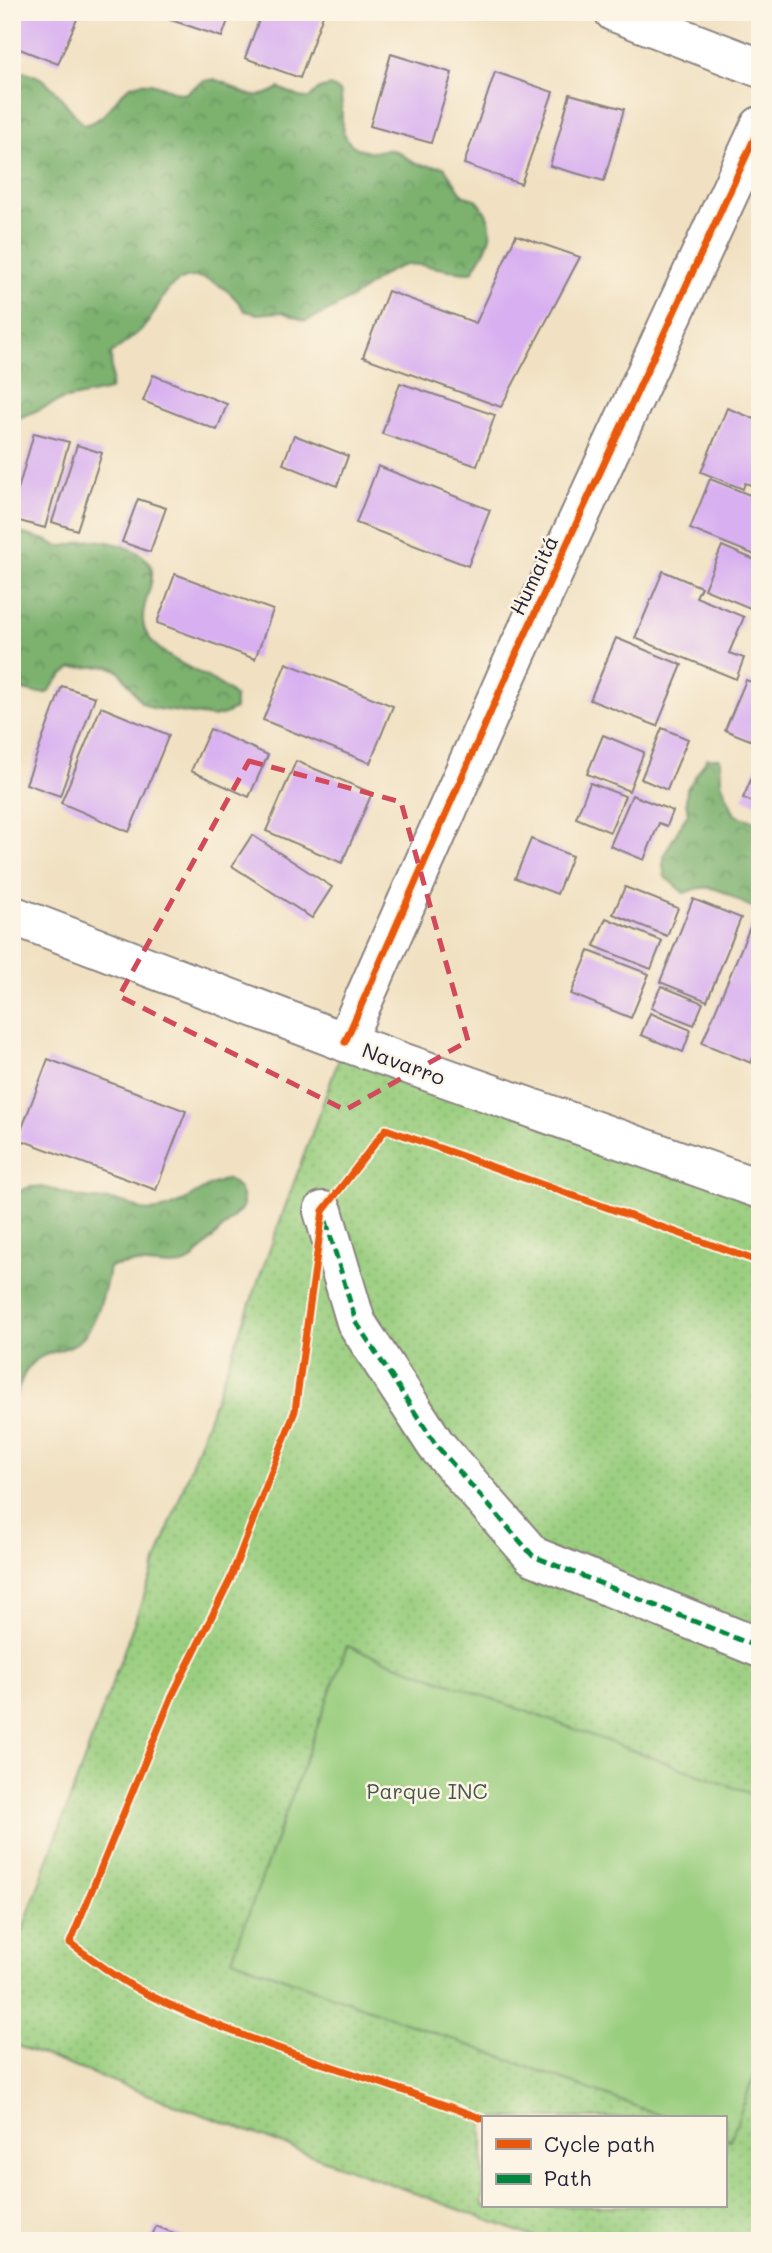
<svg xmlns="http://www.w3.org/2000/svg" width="772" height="2253" viewBox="0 0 772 2253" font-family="Mali,sans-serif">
  <defs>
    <pattern id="forest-crowns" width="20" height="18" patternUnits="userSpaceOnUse" patternTransform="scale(1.75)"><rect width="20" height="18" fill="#7bb16e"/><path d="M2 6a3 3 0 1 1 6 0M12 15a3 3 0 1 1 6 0" fill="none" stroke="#64905c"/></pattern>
    <pattern id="park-dots" width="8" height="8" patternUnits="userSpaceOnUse" patternTransform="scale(1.75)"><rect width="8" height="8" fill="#9ace7f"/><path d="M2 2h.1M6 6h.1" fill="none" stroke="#84b16f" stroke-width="1.8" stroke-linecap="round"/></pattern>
  </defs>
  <rect width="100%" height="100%" fill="#fcf5e5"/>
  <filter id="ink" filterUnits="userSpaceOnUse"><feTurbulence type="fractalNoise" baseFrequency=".0143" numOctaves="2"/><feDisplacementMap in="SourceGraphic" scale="14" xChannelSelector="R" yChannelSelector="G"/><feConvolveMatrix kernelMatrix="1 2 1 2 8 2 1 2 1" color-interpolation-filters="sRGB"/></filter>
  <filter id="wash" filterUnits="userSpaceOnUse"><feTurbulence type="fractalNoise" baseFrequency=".00686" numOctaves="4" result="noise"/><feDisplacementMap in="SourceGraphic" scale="28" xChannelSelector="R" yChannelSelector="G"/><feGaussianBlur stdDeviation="1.57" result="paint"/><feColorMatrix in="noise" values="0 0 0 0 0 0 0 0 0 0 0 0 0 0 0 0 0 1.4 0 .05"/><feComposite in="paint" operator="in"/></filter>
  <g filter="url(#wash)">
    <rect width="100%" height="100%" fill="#f1e1c2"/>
    <!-- forest -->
    <g fill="url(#forest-crowns)" stroke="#4e6a54" stroke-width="2">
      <path d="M12,71C49,69 62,103 84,125C115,118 116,85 141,83C157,81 169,92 184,94C190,91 196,85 202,82C231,70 240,112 279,88C291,92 297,99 310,98L319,89L330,86L340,91C346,113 332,142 365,151C375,154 383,148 392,150C402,152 407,160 416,163C425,166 435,166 444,167L464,196L476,199C501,227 490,243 472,272C451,273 421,262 406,265C387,269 375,282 359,293C342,304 324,315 305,321L282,312L257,314L245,311C231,289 197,263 172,286C161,295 157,311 148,322C138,336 123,343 111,354L112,378L110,390L62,400L12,421Z"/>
      <path d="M12,530C24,535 36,537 48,541C51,542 54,545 58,546C66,547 76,543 84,541C102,539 124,544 140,554C172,573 129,607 148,636C167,665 211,672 235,697V709L225,714L213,717L152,708L141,702L120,672L109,666L72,668L62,675L47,693H35L12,687Z"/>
      <path d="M707,758H720L721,782L735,815L760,823V910C729,902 722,877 684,893L665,877L663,866L665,853L688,813L686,801L687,789Z"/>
      <path d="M228,1179C240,1186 243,1193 243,1207L193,1259L182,1265L170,1266L133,1263L109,1267C106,1288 96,1331 75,1344C61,1352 43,1352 31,1364C21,1374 20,1390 12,1402V1197C33,1177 54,1191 78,1197C92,1201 108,1198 122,1202C129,1203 135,1208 142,1210C176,1216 198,1185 228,1179Z"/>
    </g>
    <!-- park -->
    <path fill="url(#park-dots)" stroke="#5e785d" stroke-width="2" fill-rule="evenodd" d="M345,1042L760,1189V2241H544L12,2044V1959ZM483,2118H725V2206H483Z"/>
    <!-- pitch -->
    <polygon fill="#9ace7f" stroke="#5e785d" stroke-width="2" points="347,1646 760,1797 760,2059 730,2141 725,2139 725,2118 668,2118 232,1959"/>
    <g id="blocks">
      <!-- building -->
      <g fill="#d8b0f1">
        <polygon points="16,12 80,12 58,64 12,46 12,22"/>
        <polygon points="170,12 231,12 222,37 168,19"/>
        <polygon points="262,12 324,12 300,78 245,58"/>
        <polygon points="391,54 452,73 431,143 370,126"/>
        <polygon points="495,72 553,92 521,184 464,164"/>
        <polygon points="570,94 624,109 604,181 550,166"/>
        <polygon points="516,235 580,257 501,407 363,357 388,291 476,323"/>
        <polygon points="153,375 227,404 217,430 143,401"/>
        <polygon points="400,383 495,415 477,466 382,434"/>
        <polygon points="727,408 760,421 760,488 745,483 743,489 701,472"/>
        <polygon points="34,433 69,442 45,528 12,519 12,511"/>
        <polygon points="294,435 348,456 337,486 283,464"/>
        <polygon points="77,445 102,453 77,530 52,522"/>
        <polygon points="378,466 490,510 468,566 356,523"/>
        <polygon points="710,479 760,499 760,557 690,529"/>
        <polygon points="138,499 166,508 150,552 122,542"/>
        <polygon points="722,546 760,562 760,612 704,589"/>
        <polygon points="663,571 701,587 696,597 744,617 729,653 744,658 736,679 635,638"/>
        <polygon points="175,574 273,610 255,659 157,623"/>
        <polygon points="616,638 682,665 657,726 590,700"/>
        <polygon points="286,663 393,706 370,763 263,720"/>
        <polygon points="746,680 760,685 760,744 725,730"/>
        <polygon points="62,686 95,697 60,796 26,784"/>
        <polygon points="101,707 169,735 129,832 61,803"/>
        <polygon points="662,728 688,739 667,790 641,779"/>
        <polygon points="210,729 268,755 249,797 191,771"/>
        <polygon points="603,735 644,752 629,791 587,774"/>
        <polygon points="760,759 760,805 743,798"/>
        <polygon points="296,761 372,793 342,863 266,831"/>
        <polygon points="590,783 625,796 610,832 576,818"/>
        <polygon points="632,795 673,811 667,826 659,823 644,860 610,846"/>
        <polygon points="252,835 332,887 312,918 232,866"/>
        <polygon points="531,839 572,856 557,894 515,878"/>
        <polygon points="625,887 678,908 667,936 613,914"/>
        <polygon points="693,899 741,918 707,1001 660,982"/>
        <polygon points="606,918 662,941 651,969 594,946"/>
        <polygon points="752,922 760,925 760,1040 751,1063 702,1043"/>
        <polygon points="589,951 649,974 631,1018 571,994"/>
        <polygon points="661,986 703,1003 694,1025 651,1008"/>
        <polygon points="650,1013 691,1030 683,1052 641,1035"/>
        <polygon points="48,1059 186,1111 156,1190 18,1139"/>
        <polygon points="156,2226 193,2241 150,2241"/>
      </g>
    </g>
  </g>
  <g filter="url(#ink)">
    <use href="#blocks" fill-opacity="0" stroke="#8a827e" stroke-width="2"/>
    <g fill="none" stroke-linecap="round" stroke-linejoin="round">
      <defs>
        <g id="minor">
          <polyline points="614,12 760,68"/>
          <polyline points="12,915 345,1042 760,1189"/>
          <polyline points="345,1042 518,650 760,126"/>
          <polyline points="323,1211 356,1322 436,1445 533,1556 760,1648"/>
        </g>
      </defs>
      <!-- minor casing -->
      <use href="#minor" stroke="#8a827e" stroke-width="42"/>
      <!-- minor -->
      <use href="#minor" stroke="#fff" stroke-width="38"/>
      <!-- quiet -->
      <polyline stroke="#00873e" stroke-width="5" stroke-dasharray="10 5" stroke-linecap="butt" points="326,1221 356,1322 436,1445 533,1556 760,1648"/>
      <defs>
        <g id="cycleway">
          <polyline points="345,1042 518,650 760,126"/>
          <path d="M483,2119C371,2076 253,2047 145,1993C118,1980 94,1960 70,1943L172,1696L230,1580L295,1411L323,1211L386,1129L760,1262"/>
        </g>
      </defs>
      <!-- cycleway casing -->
      <use href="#cycleway" stroke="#fcf5e5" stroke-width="11"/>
      <!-- cycleway -->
      <use href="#cycleway" stroke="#e8590c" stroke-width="7"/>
    </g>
  </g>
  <!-- marked area -->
  <path fill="none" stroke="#d1495b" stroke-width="5" stroke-dasharray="14 9" stroke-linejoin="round" d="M249,761L401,802L468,1041L345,1110L119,996Z"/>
  <g text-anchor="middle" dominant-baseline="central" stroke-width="5" stroke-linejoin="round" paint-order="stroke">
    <!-- street labels -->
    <g font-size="21" fill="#22223b" stroke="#fcf5e5">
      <text transform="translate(533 575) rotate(-65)">Humaitá</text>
      <text transform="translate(404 1063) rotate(20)">Navarro</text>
    </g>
    <!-- park labels -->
    <g font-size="21" fill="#46564f" stroke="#fcf5e5">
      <text x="427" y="1790">Parque INC</text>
    </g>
  </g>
  <!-- margin -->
  <rect width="772" height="2253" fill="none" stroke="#fcf5e5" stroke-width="42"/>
  <!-- legend -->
  <rect x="482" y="2116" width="245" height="91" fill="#fcf5e5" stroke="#a5a1a1" stroke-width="2"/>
  <rect x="496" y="2139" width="35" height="10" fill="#e8590c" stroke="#a5a1a1" stroke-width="2"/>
  <text x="544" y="2152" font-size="21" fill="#22223b">Cycle path</text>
  <rect x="496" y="2174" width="35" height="10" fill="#00873e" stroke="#a5a1a1" stroke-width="2"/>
  <text x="544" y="2186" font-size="21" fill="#22223b">Path</text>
</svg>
